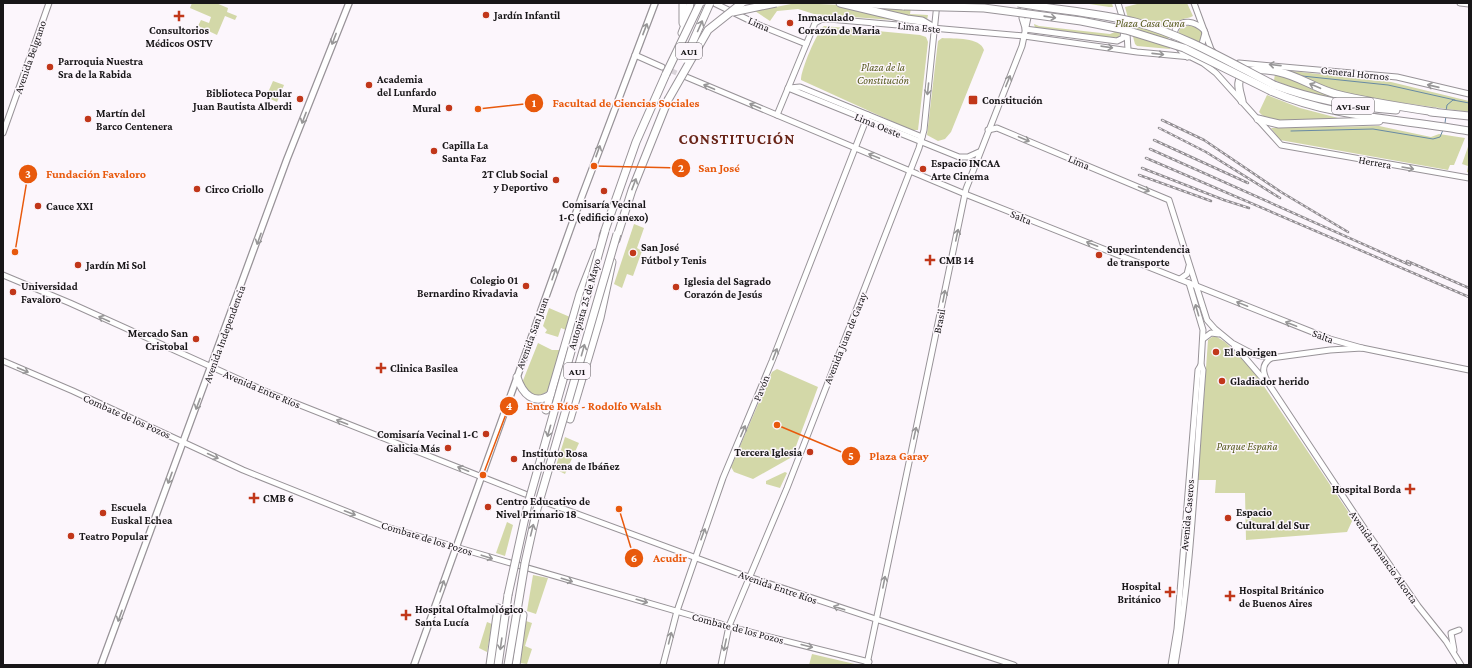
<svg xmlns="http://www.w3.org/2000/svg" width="1472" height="668" viewBox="0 0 1472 668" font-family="'Crimson Pro',serif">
  <rect width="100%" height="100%" fill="#fcf6fc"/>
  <!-- green -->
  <g fill="#d3d8a8">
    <polygon points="192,3 216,3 228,8 227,12 237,16 235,20 225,16 217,35 198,26 201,20 209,23 211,17 190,8"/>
    <polygon points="796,3 842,5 905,21 814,14 798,9 777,11 770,21 755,11"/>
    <polygon points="1083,3 1112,3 1113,7 1109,7"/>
    <path d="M1141,3H1187L1193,16C1190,18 1185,18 1181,20C1167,24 1167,36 1170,49L1137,46L1135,44L1125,7Z"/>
    <polygon points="859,4 911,8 910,14 928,15 927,20"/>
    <polygon points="1034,24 1039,26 1110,34 1115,32 1121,31 1119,37 1114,38 1035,28"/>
    <path d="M1191,25C1201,27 1206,34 1198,43L1178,34L1180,28Z"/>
    <path d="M824,26L920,35L926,37L928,42L918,130H911L801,80C800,72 817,31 824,26Z"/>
    <path d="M942,38C955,39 980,37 984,50L951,132L945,139L938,141L927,135L938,41Z"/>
    <polygon points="1282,70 1391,82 1469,101 1469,112 1360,97 1331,90"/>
    <path d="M1275,74L1369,102C1337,102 1303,93 1274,80Z"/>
    <polygon points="273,81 284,85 277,102 266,97"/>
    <path d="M1267,95L1300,108L1342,119C1322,120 1271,129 1259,112Z"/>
    <polygon points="1379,126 1431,137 1439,134 1465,138 1454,165 1450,165 1448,170 1280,140 1271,128"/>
    <polygon points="1469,144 1469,173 1467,172 1468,166 1462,164"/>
    <polygon points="634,224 644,228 637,248 642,251 633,276 627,274 622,288 614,284"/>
    <polygon points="549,308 570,317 566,330 561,328 558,337 545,333 547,330 543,326"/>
    <polygon points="1212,337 1217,337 1225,342 1251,367 1353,519 1347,532 1246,540 1245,493 1215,493 1216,480 1198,480 1208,340"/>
    <polygon points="538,343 552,350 560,350 549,390 538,397 524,392 522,383"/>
    <polygon points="777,369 818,387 792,457 753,479 734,472 731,467 772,372"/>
    <polygon points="565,437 579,443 565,474 555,469"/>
    <polygon points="785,472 787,473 780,488 766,484 766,481"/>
    <polygon points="507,522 513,525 505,556 496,553"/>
    <polygon points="533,575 548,578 536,614 527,611"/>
    <polygon points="526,621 532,623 525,646 532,649 527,664 520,663"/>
    <polygon points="487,622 492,624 487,652 479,648"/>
    <polygon points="812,654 859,665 809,665"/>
  </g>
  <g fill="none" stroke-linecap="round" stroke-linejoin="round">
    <!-- stream -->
    <g stroke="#688aa4" stroke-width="1">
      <polyline points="1302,76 1388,85 1455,100"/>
      <polyline points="1446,111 1447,105 1453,100 1469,103"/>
      <polyline points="1445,123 1446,116"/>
      <polyline points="1291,131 1373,129 1433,139 1440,137 1443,130"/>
    </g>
    <!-- secondary-tunnel -->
    <polyline stroke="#dad4da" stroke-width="5" stroke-dasharray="5 2.5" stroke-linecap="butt" points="665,68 683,76"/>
    <defs>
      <g id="secondary">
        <polyline points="714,3 759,25 806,44"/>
        <polyline points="1024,3 1022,18 1025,28"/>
        <polyline points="1118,3 1127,33 1128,50"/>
        <polyline points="1194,3 1212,52"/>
        <polyline points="1460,3 1469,4"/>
        <polyline points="1025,29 1117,41 1123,38 1124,29"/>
        <polyline points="635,55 662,67"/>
        <polyline points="1193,56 1202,44 1205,33"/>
        <path d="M1187,57C1159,32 1183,10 1204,30"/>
        <polyline points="1239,63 1397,77 1469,94"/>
        <polyline points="684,76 965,194 1330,339 1362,348"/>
        <polyline points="788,88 959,157 968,157 979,152"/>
        <polyline points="789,88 800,87 922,137"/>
        <polyline points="777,115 815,23 822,19 829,19 1024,36 1137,52 1191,57 1203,63 1216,73 1281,145 1469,178"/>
        <polyline points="988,130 997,128 1169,200 1207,320 1215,329 1232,343 1253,354 1271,358 1330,350 1362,348 1469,370"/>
        <polyline points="3,133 49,3"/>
        <polyline points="3,275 70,303 267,392 525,494"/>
        <polyline points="1180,279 1187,274 1189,266"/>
        <polyline points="1203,339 1211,333 1219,334"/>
        <polyline points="1234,345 1265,381"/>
        <path d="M1271,358C1259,366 1264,376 1270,386L1362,525L1418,606L1446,641L1461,665"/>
        <polyline points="3,361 73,391 243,470 383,526 738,629 869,662"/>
        <polyline points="545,502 737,573 1014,665"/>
        <polyline points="1454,650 1451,633 1459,630"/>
        <polyline points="867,664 966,189 1022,46 1031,3"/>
        <polyline points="663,665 677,611 723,478 772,361 868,115"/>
        <polyline points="721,665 729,626 787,488 919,148 924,130 937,3"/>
        <polyline points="1171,665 1177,629 1198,370 1201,365"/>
        <path d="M1175,665C1192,568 1195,468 1203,370L1201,365L1203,330L1189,283"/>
      </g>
      <g id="primary">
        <polyline points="101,665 287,159 349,3"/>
        <polyline points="414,665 582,196 655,3"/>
      </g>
      <g id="highway">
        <polyline points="683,3 683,23"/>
        <polyline points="840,3 907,19 922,21 934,28"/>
        <polyline points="856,3 904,6"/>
        <polyline points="951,3 965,5"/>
        <polyline points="682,33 688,17 690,3"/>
        <polyline points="1212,52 1221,64 1246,72"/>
        <path d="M1274,85C1314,100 1353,107 1396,110"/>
        <path d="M1271,91C1333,118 1403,119 1469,131"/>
        <path d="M1242,101C1240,91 1234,80 1246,73C1254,68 1269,70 1279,72C1299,76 1316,89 1336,94C1368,102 1402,107 1435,112"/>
        <polyline points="1431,112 1469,116"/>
        <polyline points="1258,119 1279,124 1379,121"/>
        <polyline points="603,236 636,142 666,74"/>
        <polyline points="616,240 632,190 668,100"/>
        <path d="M517,377C522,393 534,407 551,394"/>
        <polyline points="546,410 580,294 596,253"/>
        <polyline points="570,419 600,318 612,262"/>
        <polyline points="490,665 498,608"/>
        <polyline points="498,665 508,595"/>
        <polyline points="516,665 523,615"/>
      </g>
    </defs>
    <!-- secondary casing -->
    <use href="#secondary" stroke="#989398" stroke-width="7"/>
    <!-- primary casing -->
    <use href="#primary" stroke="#989398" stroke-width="8"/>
    <!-- highway casing -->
    <use href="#highway" stroke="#989398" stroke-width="9"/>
    <!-- secondary -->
    <use href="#secondary" stroke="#fff" stroke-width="5"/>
    <!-- primary -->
    <use href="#primary" stroke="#fff" stroke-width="5.5"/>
    <!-- highway -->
    <use href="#highway" stroke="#fff" stroke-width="7"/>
    <defs>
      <g id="rail">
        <polyline points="1162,120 1204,140 1281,192 1348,232"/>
        <polyline points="1159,128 1206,152 1280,198"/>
        <polyline points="1154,140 1248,183"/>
        <polyline points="1150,149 1410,265"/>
        <polyline points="1146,158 1469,297"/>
        <polyline points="1142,168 1224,200 1249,208"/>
        <polyline points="1139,175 1211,201"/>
        <polyline points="1407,261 1469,288"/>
      </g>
    </defs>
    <!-- rail casing -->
    <use href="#rail" stroke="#928e92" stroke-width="2.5"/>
    <!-- rail -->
    <use href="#rail" stroke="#fcf6fc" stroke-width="1" stroke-dasharray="3" stroke-linecap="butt"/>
    <defs>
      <g id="highway-bridge">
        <path d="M1018,3C1057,10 1098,13 1135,22C1184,35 1229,62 1274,85"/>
        <polyline points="904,6 984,8 1081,21 1126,30 1184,48 1271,91"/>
        <polyline points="733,12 776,3"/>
        <polyline points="685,59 710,3"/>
        <polyline points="666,74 700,3"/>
        <polyline points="668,100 708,30 742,3"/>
        <polyline points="508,595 528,504 605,231"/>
        <polyline points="508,665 525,563 537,509 617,234"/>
      </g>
    </defs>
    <!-- highway-bridge casing -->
    <use href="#highway-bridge" stroke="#989398" stroke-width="9" stroke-linecap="butt"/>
    <!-- highway-bridge -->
    <use href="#highway-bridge" stroke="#fff" stroke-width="7"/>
  </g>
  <!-- one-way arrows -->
  <defs><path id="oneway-shaft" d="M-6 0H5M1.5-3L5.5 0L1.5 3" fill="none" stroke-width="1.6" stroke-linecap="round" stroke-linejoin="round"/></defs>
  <g stroke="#979697">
    <use href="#oneway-shaft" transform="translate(1050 17) rotate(8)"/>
    <use href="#oneway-shaft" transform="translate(700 26) rotate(-66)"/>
    <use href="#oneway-shaft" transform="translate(645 29) rotate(-69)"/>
    <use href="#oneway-shaft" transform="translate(334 39) rotate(111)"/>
    <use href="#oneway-shaft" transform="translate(1107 47) rotate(8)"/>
    <use href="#oneway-shaft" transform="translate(1158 54) rotate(6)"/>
    <use href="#oneway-shaft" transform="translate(1275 65) rotate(-174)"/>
    <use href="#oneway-shaft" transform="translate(1008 81) rotate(-68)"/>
    <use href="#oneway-shaft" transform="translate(1315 86) rotate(-157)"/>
    <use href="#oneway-shaft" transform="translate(1433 86) rotate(-167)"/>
    <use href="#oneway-shaft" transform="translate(709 87) rotate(-157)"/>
    <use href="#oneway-shaft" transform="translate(928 89) rotate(96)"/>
    <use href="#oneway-shaft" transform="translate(755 106) rotate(-157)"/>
    <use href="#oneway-shaft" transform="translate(304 118) rotate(111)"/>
    <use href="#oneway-shaft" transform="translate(1024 139) rotate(23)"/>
    <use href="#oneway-shaft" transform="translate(598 151) rotate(-70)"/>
    <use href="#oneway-shaft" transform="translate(874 156) rotate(-158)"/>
    <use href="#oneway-shaft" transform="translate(1408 168) rotate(10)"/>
    <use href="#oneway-shaft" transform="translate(634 184) rotate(-69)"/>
    <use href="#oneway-shaft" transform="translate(1144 189) rotate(23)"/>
    <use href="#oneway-shaft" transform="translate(957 235) rotate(-78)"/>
    <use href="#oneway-shaft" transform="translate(259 239) rotate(110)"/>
    <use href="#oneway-shaft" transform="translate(1092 244) rotate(-159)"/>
    <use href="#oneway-shaft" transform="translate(554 274) rotate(-71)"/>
    <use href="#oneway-shaft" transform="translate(944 296) rotate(-79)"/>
    <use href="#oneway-shaft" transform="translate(1242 304) rotate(-158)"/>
    <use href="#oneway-shaft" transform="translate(1197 310) rotate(-106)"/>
    <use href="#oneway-shaft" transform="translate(104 319) rotate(-155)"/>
    <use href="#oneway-shaft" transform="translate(1291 324) rotate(-159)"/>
    <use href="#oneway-shaft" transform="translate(583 350) rotate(-74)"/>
    <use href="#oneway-shaft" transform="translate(775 354) rotate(-69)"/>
    <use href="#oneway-shaft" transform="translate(23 370) rotate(23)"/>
    <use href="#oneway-shaft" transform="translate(198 404) rotate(111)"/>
    <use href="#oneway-shaft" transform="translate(342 422) rotate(-159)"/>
    <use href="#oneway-shaft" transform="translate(549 431) rotate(106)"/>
    <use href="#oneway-shaft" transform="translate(743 431) rotate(-67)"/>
    <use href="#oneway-shaft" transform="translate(915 433) rotate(-78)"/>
    <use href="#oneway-shaft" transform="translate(213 456) rotate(25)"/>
    <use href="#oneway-shaft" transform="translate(463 469) rotate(-158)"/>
    <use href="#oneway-shaft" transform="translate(170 478) rotate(110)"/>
    <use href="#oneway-shaft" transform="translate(350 513) rotate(21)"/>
    <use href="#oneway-shaft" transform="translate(532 530) rotate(-76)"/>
    <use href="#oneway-shaft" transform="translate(703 534) rotate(-70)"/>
    <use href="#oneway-shaft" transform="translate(487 557) rotate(18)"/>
    <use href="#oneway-shaft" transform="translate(567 580) rotate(17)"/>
    <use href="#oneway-shaft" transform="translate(884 582) rotate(-79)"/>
    <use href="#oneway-shaft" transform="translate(442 586) rotate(-71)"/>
    <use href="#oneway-shaft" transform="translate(642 601) rotate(16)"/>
    <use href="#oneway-shaft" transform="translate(839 608) rotate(-162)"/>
    <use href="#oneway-shaft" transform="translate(120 616) rotate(110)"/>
    <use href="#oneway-shaft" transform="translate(670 638) rotate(-76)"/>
    <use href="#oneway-shaft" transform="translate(501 644) rotate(98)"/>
    <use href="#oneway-shaft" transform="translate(725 645) rotate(102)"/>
    <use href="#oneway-shaft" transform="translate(807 646) rotate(14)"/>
  </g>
  <!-- markers -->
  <g fill="#c1371a" stroke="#fcf6fc" stroke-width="1.5">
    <circle cx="486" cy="15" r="4"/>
    <path d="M177 10h4v4h4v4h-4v4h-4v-4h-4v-4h4z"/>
    <circle cx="790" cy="23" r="4"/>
    <circle cx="50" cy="67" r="4"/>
    <circle cx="369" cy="85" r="4"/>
    <circle cx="300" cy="99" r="4"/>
    <rect x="968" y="95" width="10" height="10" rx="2"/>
    <circle cx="449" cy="108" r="4"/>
    <circle cx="88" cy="119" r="4"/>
    <circle cx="434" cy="151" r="4"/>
    <circle cx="923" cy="169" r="4"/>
    <circle cx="556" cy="180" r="4"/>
    <circle cx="197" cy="189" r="4"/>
    <circle cx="604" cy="191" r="4"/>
    <circle cx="38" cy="206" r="4"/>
    <circle cx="633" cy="253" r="4"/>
    <circle cx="1099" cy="255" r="4"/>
    <path d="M928 254h4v4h4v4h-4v4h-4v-4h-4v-4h4z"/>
    <circle cx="78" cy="265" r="4"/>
    <circle cx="526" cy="286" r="4"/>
    <circle cx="676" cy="287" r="4"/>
    <circle cx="13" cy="292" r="4"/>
    <circle cx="196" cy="339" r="4"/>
    <circle cx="1216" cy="352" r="4"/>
    <path d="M379 362h4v4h4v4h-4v4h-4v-4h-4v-4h4z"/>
    <circle cx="1222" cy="381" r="4"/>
    <circle cx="486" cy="434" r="4"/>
    <circle cx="448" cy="448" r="4"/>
    <circle cx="810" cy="452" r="4"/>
    <circle cx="514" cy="459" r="4"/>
    <path d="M1408 483h4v4h4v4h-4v4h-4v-4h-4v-4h4z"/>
    <path d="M252 492h4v4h4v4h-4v4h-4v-4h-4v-4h4z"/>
    <circle cx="488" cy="507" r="4"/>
    <circle cx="103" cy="513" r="4"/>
    <circle cx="1228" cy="518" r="4"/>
    <circle cx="71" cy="536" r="4"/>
    <path d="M1168 586h4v4h4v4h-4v4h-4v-4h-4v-4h4z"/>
    <path d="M1228 590h4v4h4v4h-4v4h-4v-4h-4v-4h4z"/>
    <path d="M404 609h4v4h4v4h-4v4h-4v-4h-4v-4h4z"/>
  </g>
  <g text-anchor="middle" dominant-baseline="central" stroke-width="3" stroke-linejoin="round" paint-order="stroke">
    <!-- shield labels -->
    <g fill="#fcf6fc" stroke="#5c595c" stroke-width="1">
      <rect x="676" y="43" width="26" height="16" rx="3"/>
      <rect x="1332" y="98" width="42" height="16" rx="3"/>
      <rect x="564" y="363" width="26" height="16" rx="3"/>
    </g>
    <g font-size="10" font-weight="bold" fill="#181618">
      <text x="689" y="51">AU1</text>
      <text x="1353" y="106">AV1-Sur</text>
      <text x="577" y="371">AU1</text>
    </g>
    <!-- poi labels -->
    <g font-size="11" font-weight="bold" fill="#181618" stroke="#fcf6fc" text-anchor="start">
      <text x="494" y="15">Jardín Infantil</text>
      <text x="798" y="17">Inmaculado<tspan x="798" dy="13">Corazón de Maria</tspan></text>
      <text x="179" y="30" text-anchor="middle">Consultorios<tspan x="179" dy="13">Médicos OSTV</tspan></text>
      <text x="58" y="61">Parroquia Nuestra<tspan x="58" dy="13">Sra de la Rabida</tspan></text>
      <text x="377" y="79">Academia<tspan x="377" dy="13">del Lunfardo</tspan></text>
      <text x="292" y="93" text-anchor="end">Biblioteca Popular<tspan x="292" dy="13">Juan Bautista Alberdi</tspan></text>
      <text x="982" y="100">Constitución</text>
      <text x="441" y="108" text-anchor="end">Mural</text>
      <text x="96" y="113">Martín del<tspan x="96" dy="13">Barco Centenera</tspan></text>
      <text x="442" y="145">Capilla La<tspan x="442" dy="13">Santa Faz</tspan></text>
      <text x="931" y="163">Espacio INCAA<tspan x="931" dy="13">Arte Cinema</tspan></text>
      <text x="548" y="174" text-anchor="end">2T Club Social<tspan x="548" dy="13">y Deportivo</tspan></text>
      <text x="205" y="189">Circo Criollo</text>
      <text x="604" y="204" text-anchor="middle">Comisaría Vecinal<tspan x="604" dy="13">1-C (edificio anexo)</tspan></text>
      <text x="46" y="206">Cauce XXI</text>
      <text x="641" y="247">San José<tspan x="641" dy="13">Fútbol y Tenis</tspan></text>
      <text x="1107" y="249">Superintendencia<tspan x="1107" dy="13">de transporte</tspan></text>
      <text x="939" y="260">CMB 14</text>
      <text x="86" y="265">Jardín Mi Sol</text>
      <text x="518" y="280" text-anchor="end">Colegio 01<tspan x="518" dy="13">Bernardino Rivadavia</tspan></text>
      <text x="684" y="281">Iglesia del Sagrado<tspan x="684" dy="13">Corazón de Jesús</tspan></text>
      <text x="21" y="286">Universidad<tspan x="21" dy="13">Favaloro</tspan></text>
      <text x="188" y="333" text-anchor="end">Mercado San<tspan x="188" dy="13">Cristobal</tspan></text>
      <text x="1224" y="352">El aborigen</text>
      <text x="390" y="368">Clinica Basilea</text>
      <text x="1230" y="381">Gladiador herido</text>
      <text x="478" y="434" text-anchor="end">Comisaría Vecinal 1-C</text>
      <text x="440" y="448" text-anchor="end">Galicia Más</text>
      <text x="802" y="452" text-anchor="end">Tercera Iglesia</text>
      <text x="522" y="453">Instituto Rosa<tspan x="522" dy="13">Anchorena de Ibáñez</tspan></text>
      <text x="1401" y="489" text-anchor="end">Hospital Borda</text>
      <text x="263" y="498">CMB 6</text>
      <text x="496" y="501">Centro Educativo de<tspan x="496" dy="13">Nivel Primario 18</tspan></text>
      <text x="111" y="507">Escuela<tspan x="111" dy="13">Euskal Echea</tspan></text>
      <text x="1236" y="512">Espacio<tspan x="1236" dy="13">Cultural del Sur</tspan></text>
      <text x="79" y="536">Teatro Popular</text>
      <text x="1161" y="586" text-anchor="end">Hospital<tspan x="1161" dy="13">Británico</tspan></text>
      <text x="1239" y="590">Hospital Británico<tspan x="1239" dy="13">de Buenos Aires</tspan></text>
      <text x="415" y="609">Hospital Oftalmológico<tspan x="415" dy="13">Santa Lucía</tspan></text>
    </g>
    <!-- park labels -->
    <g font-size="11" font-style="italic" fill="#565a1d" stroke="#fcf6fc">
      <text x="1150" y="23">Plaza Casa Cuna</text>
      <text x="883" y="67">Plaza de la<tspan x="883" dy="13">Constitución</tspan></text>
      <text x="1247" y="446">Parque España</text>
    </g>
    <!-- street labels -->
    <g font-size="11" fill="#181618" stroke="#fcf6fc">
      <text transform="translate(759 24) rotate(24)">Lima</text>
      <text transform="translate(919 27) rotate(5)">Lima Este</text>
      <text transform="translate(30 57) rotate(-71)">Avenida Belgrano</text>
      <text transform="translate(1355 73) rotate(6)">General Hornos</text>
      <text transform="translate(878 125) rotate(22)">Lima Oeste</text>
      <text transform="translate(1079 162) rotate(23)">Lima</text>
      <text transform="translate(1375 162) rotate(10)">Herrera</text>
      <text transform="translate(1021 217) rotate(22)">Salta</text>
      <text transform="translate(584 304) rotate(-74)">Autopista 25 de Mayo</text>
      <text transform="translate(939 321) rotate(-79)">Brasil</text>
      <text transform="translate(532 333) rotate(-70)">Avenida San Juan</text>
      <text transform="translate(224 334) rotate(-70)">Avenida Independencia</text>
      <text transform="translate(1323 336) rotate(20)">Salta</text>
      <text transform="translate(845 338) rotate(-68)">Avenida Juan de Garay</text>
      <text transform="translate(761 388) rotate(-68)">Pavón</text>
      <text transform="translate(262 389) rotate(23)">Avenida Entre Ríos</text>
      <text transform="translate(127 416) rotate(24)">Combate de los Pozos</text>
      <text transform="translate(1187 515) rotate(-85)">Avenida Caseros</text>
      <text transform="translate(427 538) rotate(17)">Combate de los Pozos</text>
      <text transform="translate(1384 557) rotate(55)">Avenida Amancio Alcorta</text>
      <text transform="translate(778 587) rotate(19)">Avenida Entre Ríos</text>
      <text transform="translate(738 628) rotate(15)">Combate de los Pozos</text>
    </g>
    <!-- district labels -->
    <g font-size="15" font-weight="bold" letter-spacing="1" fill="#692518" stroke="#fcf6fc">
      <text x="737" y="139">CONSTITUCIÓN</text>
    </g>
  </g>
  <!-- callouts -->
  <path fill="none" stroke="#e8590c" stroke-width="1.5" d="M478 109L534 103M594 166L681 168M15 252L28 174M483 475L509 406M777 425L851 456M619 509L634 558"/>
  <g fill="#e8590c" stroke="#fcf6fc" stroke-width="1.5">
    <circle cx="478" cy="109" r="4"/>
    <circle cx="594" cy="166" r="4"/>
    <circle cx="15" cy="252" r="4"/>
    <circle cx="483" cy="475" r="4"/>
    <circle cx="777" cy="425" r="4"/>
    <circle cx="619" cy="509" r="4"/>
    <circle cx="534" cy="103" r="10"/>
    <circle cx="681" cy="168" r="10"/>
    <circle cx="28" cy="174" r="10"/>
    <circle cx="509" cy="406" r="10"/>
    <circle cx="851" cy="456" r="10"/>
    <circle cx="634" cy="558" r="10"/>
  </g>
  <g font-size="12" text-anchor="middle" font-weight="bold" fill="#fff">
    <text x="534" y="107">1</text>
    <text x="681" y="172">2</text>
    <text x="28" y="178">3</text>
    <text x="509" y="410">4</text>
    <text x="851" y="460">5</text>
    <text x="634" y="562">6</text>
  </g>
  <g font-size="12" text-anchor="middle" font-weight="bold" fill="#e8590c" stroke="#fcf6fc" stroke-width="3" stroke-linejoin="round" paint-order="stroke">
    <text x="626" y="107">Facultad de Ciencias Sociales</text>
    <text x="719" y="172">San José</text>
    <text x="96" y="178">Fundación Favaloro</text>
    <text x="594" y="410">Entre Ríos - Rodolfo Walsh</text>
    <text x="899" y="460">Plaza Garay</text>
    <text x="670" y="562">Acudir</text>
  </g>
  <!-- border -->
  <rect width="1472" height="668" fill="none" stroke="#181618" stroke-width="8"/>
</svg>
